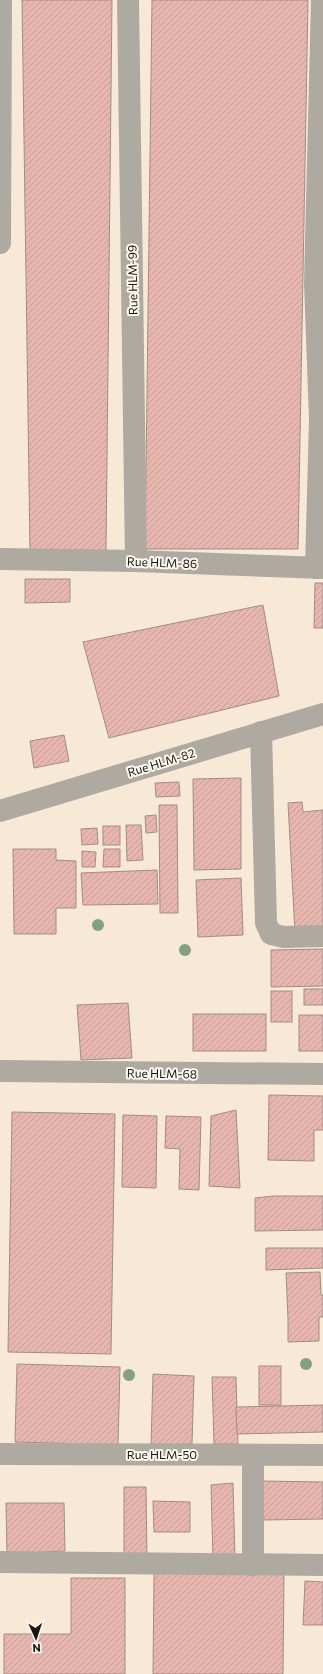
<svg xmlns="http://www.w3.org/2000/svg" width="323" height="1674" viewBox="0 0 323 1674" font-family="Commissioner,sans-serif">
  <defs>
    <pattern id="building-hatch" width="6" height="6" patternUnits="userSpaceOnUse"><rect width="6" height="6" fill="#e7b6af"/><path d="M-1 1l2-2M0 6l6-6M5 7l2-2" fill="none" stroke="#c69c95"/></pattern>
  </defs>
  <rect width="100%" height="100%" fill="#f7e9d5"/>
  <!-- building -->
  <g fill="url(#building-hatch)" stroke="#a48b87">
    <polygon points="22,0 112,0 106,551 30,551"/>
    <polygon points="152,0 308,0 298,549 145,549"/>
    <polygon points="25,579 70,579 70,602 25,603"/>
    <polygon points="315,583 323,583 323,628 314,628"/>
    <polygon points="263,605 279,696 109,738 83,642"/>
    <polygon points="64,735 69,761 34,768 30,741"/>
    <polygon points="241,778 241,869 194,870 193,779"/>
    <polygon points="179,782 180,796 156,797 155,783"/>
    <polygon points="302,802 303,812 323,810 323,931 295,932 288,803"/>
    <polygon points="159,805 177,805 178,913 160,913"/>
    <polygon points="156,815 157,832 146,833 145,816"/>
    <polygon points="126,825 141,825 143,860 127,861"/>
    <rect x="103" y="826" width="17" height="19"/>
    <polygon points="97,828 98,844 82,845 81,829"/>
    <polygon points="13,849 56,849 56,860 76,861 76,908 56,908 56,934 14,934"/>
    <polygon points="104,849 120,849 120,867 103,867"/>
    <polygon points="82,851 96,852 95,867 82,867"/>
    <polygon points="157,870 158,904 83,905 81,873"/>
    <polygon points="241,878 243,935 198,937 196,880"/>
    <polygon points="323,949 323,986 271,987 271,950"/>
    <rect x="304" y="989" width="19" height="16"/>
    <rect x="271" y="991" width="21" height="31"/>
    <polygon points="128,1003 132,1058 81,1060 77,1005"/>
    <rect x="193" y="1014" width="73" height="37"/>
    <rect x="299" y="1015" width="24" height="36"/>
    <polygon points="269,1095 323,1096 323,1130 314,1130 314,1161 268,1160"/>
    <polygon points="236,1110 240,1188 209,1186 211,1116"/>
    <polygon points="12,1112 115,1114 111,1354 8,1352"/>
    <polygon points="123,1115 157,1116 156,1188 122,1187"/>
    <polygon points="166,1116 201,1117 199,1190 179,1189 180,1149 165,1148"/>
    <polygon points="273,1196 323,1196 323,1230 255,1231 255,1198"/>
    <polygon points="266,1248 323,1248 323,1268 266,1270"/>
    <polygon points="320,1272 321,1295 323,1295 323,1317 319,1317 319,1341 288,1342 288,1318 286,1273"/>
    <polygon points="17,1364 120,1367 118,1445 15,1442"/>
    <rect x="259" y="1366" width="22" height="39"/>
    <polygon points="153,1374 194,1376 192,1444 151,1446"/>
    <polygon points="212,1377 236,1377 238,1444 214,1444"/>
    <polygon points="323,1405 323,1432 237,1434 236,1407"/>
    <polygon points="260,1481 323,1482 323,1519 264,1520"/>
    <polygon points="233,1483 235,1559 213,1560 211,1485"/>
    <polygon points="124,1487 146,1487 147,1559 124,1559"/>
    <polygon points="153,1501 190,1502 190,1532 154,1532"/>
    <polygon points="6,1503 64,1503 65,1551 7,1554"/>
    <polygon points="154,1573 284,1573 283,1674 153,1674"/>
    <polygon points="71,1578 125,1578 125,1674 4,1674 4,1634 71,1634"/>
    <polygon points="305,1581 323,1582 323,1625 303,1625"/>
  </g>
  <g fill="none" stroke-linecap="round" stroke-linejoin="round">
    <!-- pedestrian -->
    <polyline stroke="#aeaaa1" stroke-width="22" points="0,1562 323,1565"/>
    <!-- minor -->
    <g stroke="#aeaaa1" stroke-width="22">
      <polyline points="128,0 136,561"/>
      <polyline points="0,243 1,0"/>
      <polyline points="0,559 136,561 323,568"/>
      <polyline points="316,568 320,419 315,283 322,0"/>
      <polyline points="261,732 266,923 271,934 284,937 323,936"/>
      <polyline points="0,811 323,714"/>
      <polyline points="0,1071 323,1074"/>
      <polyline points="0,1454 323,1455"/>
      <polyline points="253,1565 253,1455"/>
    </g>
  </g>
  <!-- trees -->
  <g fill="#84a083">
    <circle cx="98" cy="925" r="6"/>
    <circle cx="185" cy="950" r="6"/>
    <circle cx="306" cy="1364" r="6"/>
    <circle cx="129" cy="1375" r="6"/>
  </g>
  <g text-anchor="middle" dominant-baseline="central" stroke-width="4" stroke-linejoin="round" paint-order="stroke">
    <!-- street labels -->
    <g font-size="12" fill="#1b160f" stroke="#fdf8f0">
      <text transform="translate(132 280) rotate(-91)">Rue HLM-99</text>
      <text transform="translate(162 562) rotate(2)">Rue HLM-86</text>
      <text transform="translate(161 762) rotate(-17)">Rue HLM-82</text>
      <text transform="translate(162 1073) rotate(1)">Rue HLM-68</text>
      <text x="162" y="1454">Rue HLM-50</text>
    </g>
  </g>
  <!-- north arrow -->
  <g transform="translate(36 1638) rotate(177)" stroke="#fdf8f0" stroke-width="3" paint-order="stroke">
  <path d="M0-3L7 15L0 10L-7 15Z" fill="#1b160f"/>
  <text y="-6" font-size="11" font-weight="bold" text-anchor="middle" fill="#1b160f">N</text>
  </g>
</svg>
